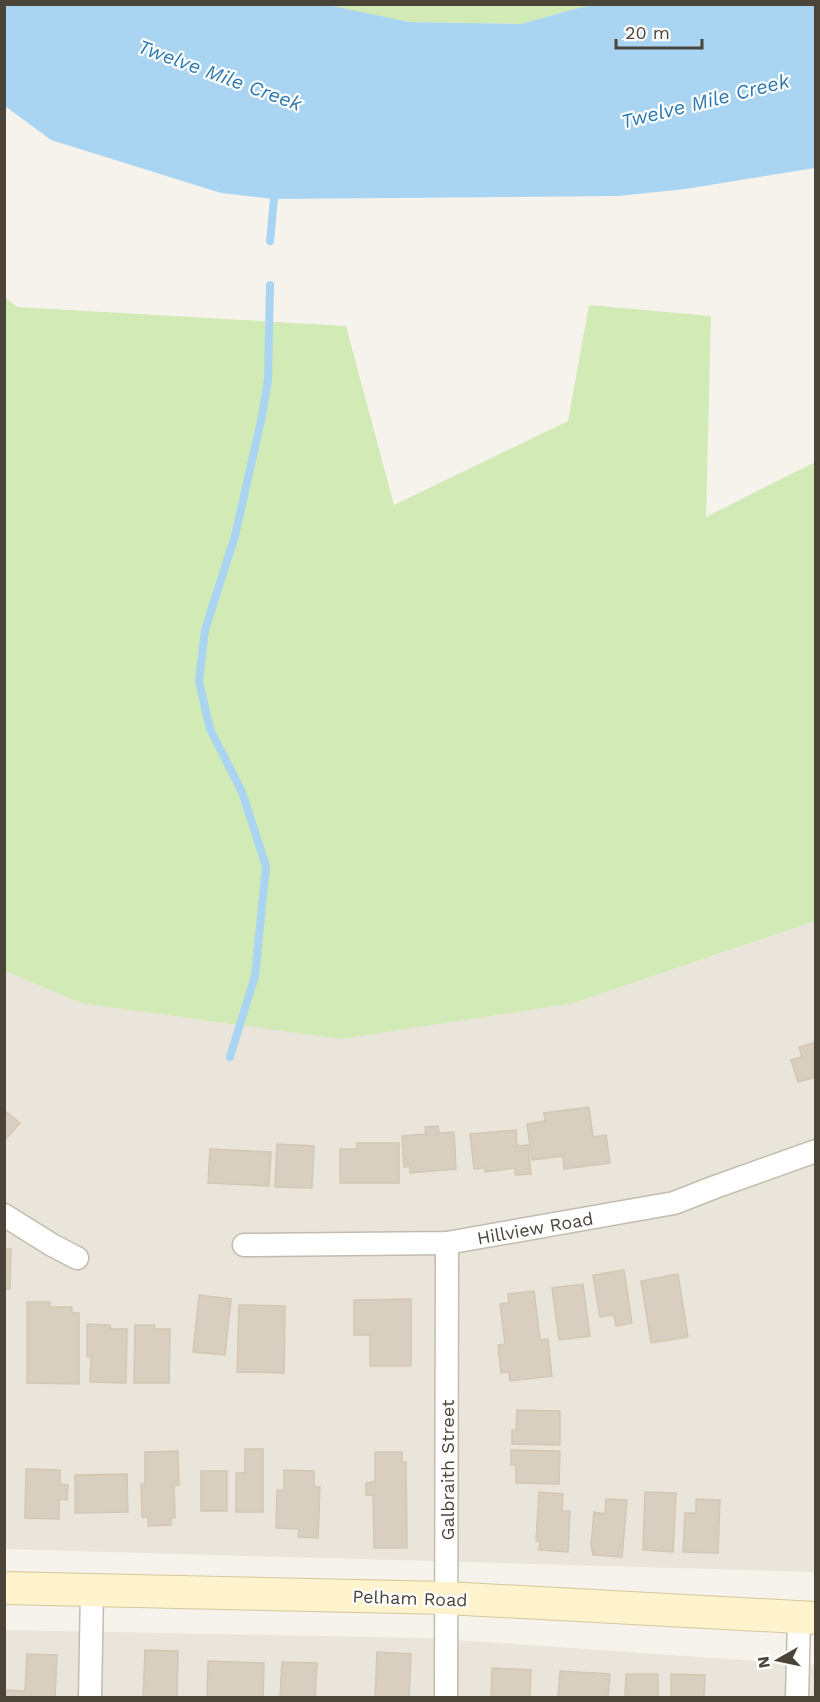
<svg xmlns="http://www.w3.org/2000/svg" width="820" height="1702" viewBox="0 0 820 1702" font-family="'Work Sans',sans-serif">
  <rect width="100%" height="100%" fill="#f6f3ec"/>
  <!-- residential -->
  <g fill="#eae5da">
    <polygon points="815,921 815,1572 5,1549 5,971 81,1003 574,1003"/>
    <polygon points="5,1630 427,1638 816,1665 815,1698 5,1698"/>
  </g>
  <!-- green -->
  <g fill="#d2eab5">
    <polygon points="323,5 605,5 578,8 521,24 409,22"/>
    <polygon points="5,297 17,307 346,326 394,505 568,421 589,305 711,316 706,517 815,462 815,921 574,1003 341,1039 81,1003 5,971"/>
  </g>
  <!-- water -->
  <polygon fill="#a9d4f2" points="323,4 409,22 521,24 578,8 605,4 815,5 815,168 685,189 618,196 274,199 221,193 51,140 5,106 5,5"/>
  <g fill="none" stroke-linecap="round" stroke-linejoin="round">
    <!-- stream -->
    <g stroke="#a9d4f2" stroke-width="8">
      <polyline points="270,241 274,199"/>
      <polyline points="230,1057 255,976 266,866 242,792 210,729 199,681 205,630 235,536 262,416 268,380 270,285"/>
    </g>
  </g>
  <!-- building -->
  <g fill="#d8cfc1" stroke="#d3c7b4" stroke-width="1.5">
    <polygon points="816,1042 816,1077 798,1082 791,1060 802,1057 799,1047"/>
    <polygon points="589,1107 593,1137 606,1135 610,1163 564,1169 563,1156 532,1160 527,1124 545,1121 544,1113"/>
    <polygon points="4,1110 20,1123 4,1141"/>
    <polygon points="438,1126 439,1133 454,1132 456,1169 410,1173 410,1166 404,1167 402,1136 426,1134 425,1127"/>
    <polygon points="516,1130 517,1146 528,1145 531,1174 515,1175 515,1168 485,1172 485,1168 474,1169 470,1134"/>
    <polygon points="357,1143 399,1143 399,1183 340,1183 340,1149 357,1149"/>
    <polygon points="277,1144 314,1146 312,1188 275,1187"/>
    <polygon points="210,1149 271,1152 269,1186 208,1183"/>
    <polygon points="4,1249 11,1249 10,1289 4,1289"/>
    <polygon points="624,1270 632,1323 616,1326 614,1315 600,1317 593,1275"/>
    <polygon points="678,1274 688,1337 651,1343 641,1281"/>
    <polygon points="583,1284 590,1336 559,1340 552,1288"/>
    <polygon points="534,1291 540,1340 548,1339 552,1376 510,1381 509,1372 501,1373 498,1345 505,1344 500,1304 509,1303 508,1294"/>
    <polygon points="199,1295 231,1299 225,1355 193,1352"/>
    <polygon points="411,1299 411,1366 370,1366 370,1335 354,1335 354,1300"/>
    <polygon points="27,1302 50,1302 50,1307 72,1307 72,1313 79,1313 79,1384 27,1383"/>
    <polygon points="239,1305 285,1306 284,1373 237,1372"/>
    <polygon points="87,1324 110,1325 111,1329 127,1329 126,1383 90,1382 91,1357 87,1357"/>
    <polygon points="135,1325 155,1325 154,1329 170,1329 169,1383 134,1383"/>
    <polygon points="517,1410 560,1411 560,1445 512,1444 512,1430 516,1430"/>
    <polygon points="245,1449 263,1449 263,1512 236,1512 236,1473 245,1473"/>
    <polygon points="511,1450 560,1451 559,1484 516,1483 516,1465 511,1465"/>
    <polygon points="178,1451 179,1485 174,1485 175,1518 171,1518 171,1525 148,1526 148,1517 142,1517 141,1484 145,1484 145,1452"/>
    <polygon points="375,1452 402,1452 402,1462 406,1462 407,1548 374,1548 373,1495 366,1495 366,1483 375,1482"/>
    <polygon points="26,1469 60,1470 60,1484 68,1485 67,1500 59,1499 59,1519 25,1518"/>
    <polygon points="284,1470 314,1471 314,1487 320,1487 318,1538 298,1537 299,1529 276,1528 277,1490 284,1490"/>
    <rect x="201" y="1471" width="26" height="40"/>
    <polygon points="127,1474 128,1512 75,1513 75,1475"/>
    <polygon points="539,1492 563,1494 562,1511 570,1511 568,1552 539,1550 540,1541 536,1541"/>
    <polygon points="645,1492 676,1493 673,1552 643,1550"/>
    <polygon points="606,1499 627,1500 622,1557 593,1555 591,1545 594,1512 605,1514"/>
    <polygon points="696,1499 720,1500 718,1553 683,1552 685,1513 696,1513"/>
    <polygon points="145,1650 178,1651 177,1698 143,1698"/>
    <polygon points="377,1652 411,1654 409,1698 375,1698"/>
    <polygon points="27,1654 57,1655 55,1698 6,1698 6,1690 25,1691"/>
    <polygon points="208,1661 264,1663 263,1698 207,1698"/>
    <polygon points="282,1662 317,1663 315,1698 280,1698"/>
    <polygon points="492,1668 531,1670 530,1698 491,1698"/>
    <polygon points="560,1671 610,1674 608,1698 558,1698"/>
    <polygon points="626,1674 658,1674 658,1698 625,1698"/>
    <polygon points="671,1674 705,1675 704,1698 671,1698"/>
  </g>
  <g fill="none" stroke-linecap="round" stroke-linejoin="round">
    <defs>
      <g id="minor">
        <polyline points="4,1215 52,1245 77,1258"/>
        <polyline points="244,1245 447,1243 674,1203 715,1187 816,1151"/>
        <polyline points="90,1698 92,1590"/>
        <polyline points="446,1698 447,1243"/>
        <polyline points="797,1698 799,1618"/>
      </g>
      <polyline id="secondary" points="4,1588 447,1598 816,1618"/>
    </defs>
    <!-- minor casing -->
    <use href="#minor" stroke="#c2bbae" stroke-width="25"/>
    <!-- secondary casing -->
    <use href="#secondary" stroke="#d6c79b" stroke-width="34"/>
    <!-- minor -->
    <use href="#minor" stroke="#fff" stroke-width="22"/>
    <!-- secondary -->
    <use href="#secondary" stroke="#fff3cd" stroke-width="32"/>
  </g>
  <g text-anchor="middle" dominant-baseline="central" stroke-width="4.5" stroke-linejoin="round" paint-order="stroke">
    <!-- street labels -->
    <g font-size="18" fill="#4b4439" stroke="#fff">
      <text transform="translate(535 1228) rotate(-10)">Hillview Road</text>
      <text transform="translate(447 1470) rotate(-90)">Galbraith Street</text>
      <text transform="translate(410 1598) rotate(2)">Pelham Road</text>
    </g>
    <!-- water labels -->
    <g font-size="20" font-style="italic" fill="#2e7ab2" stroke="#fff">
      <text transform="translate(220 75) rotate(20)">Twelve Mile Creek</text>
      <text transform="translate(705 101) rotate(-14)">Twelve Mile Creek</text>
    </g>
  </g>
  <!-- border -->
  <rect width="820" height="1702" fill="none" stroke="#4b4439" stroke-width="12"/>
  <!-- north arrow -->
  <g transform="translate(778 1660) rotate(261)" stroke="#ffffff" stroke-width="4.5" paint-order="stroke">
  <path d="M0-4.5L10 22L0 15L-10 22Z" fill="#4b4439"/>
  <text y="-9" font-size="16" font-weight="bold" text-anchor="middle" fill="#4b4439">N</text>
  </g>
  <!-- scale -->
  <path d="M616 39v9h86v-9" fill="none" stroke="#4b4439" stroke-width="3"/>
  <text x="625" y="39" font-size="18" fill="#4b4439" stroke="#ffffff" stroke-width="4.5" paint-order="stroke">20 m</text>
</svg>
